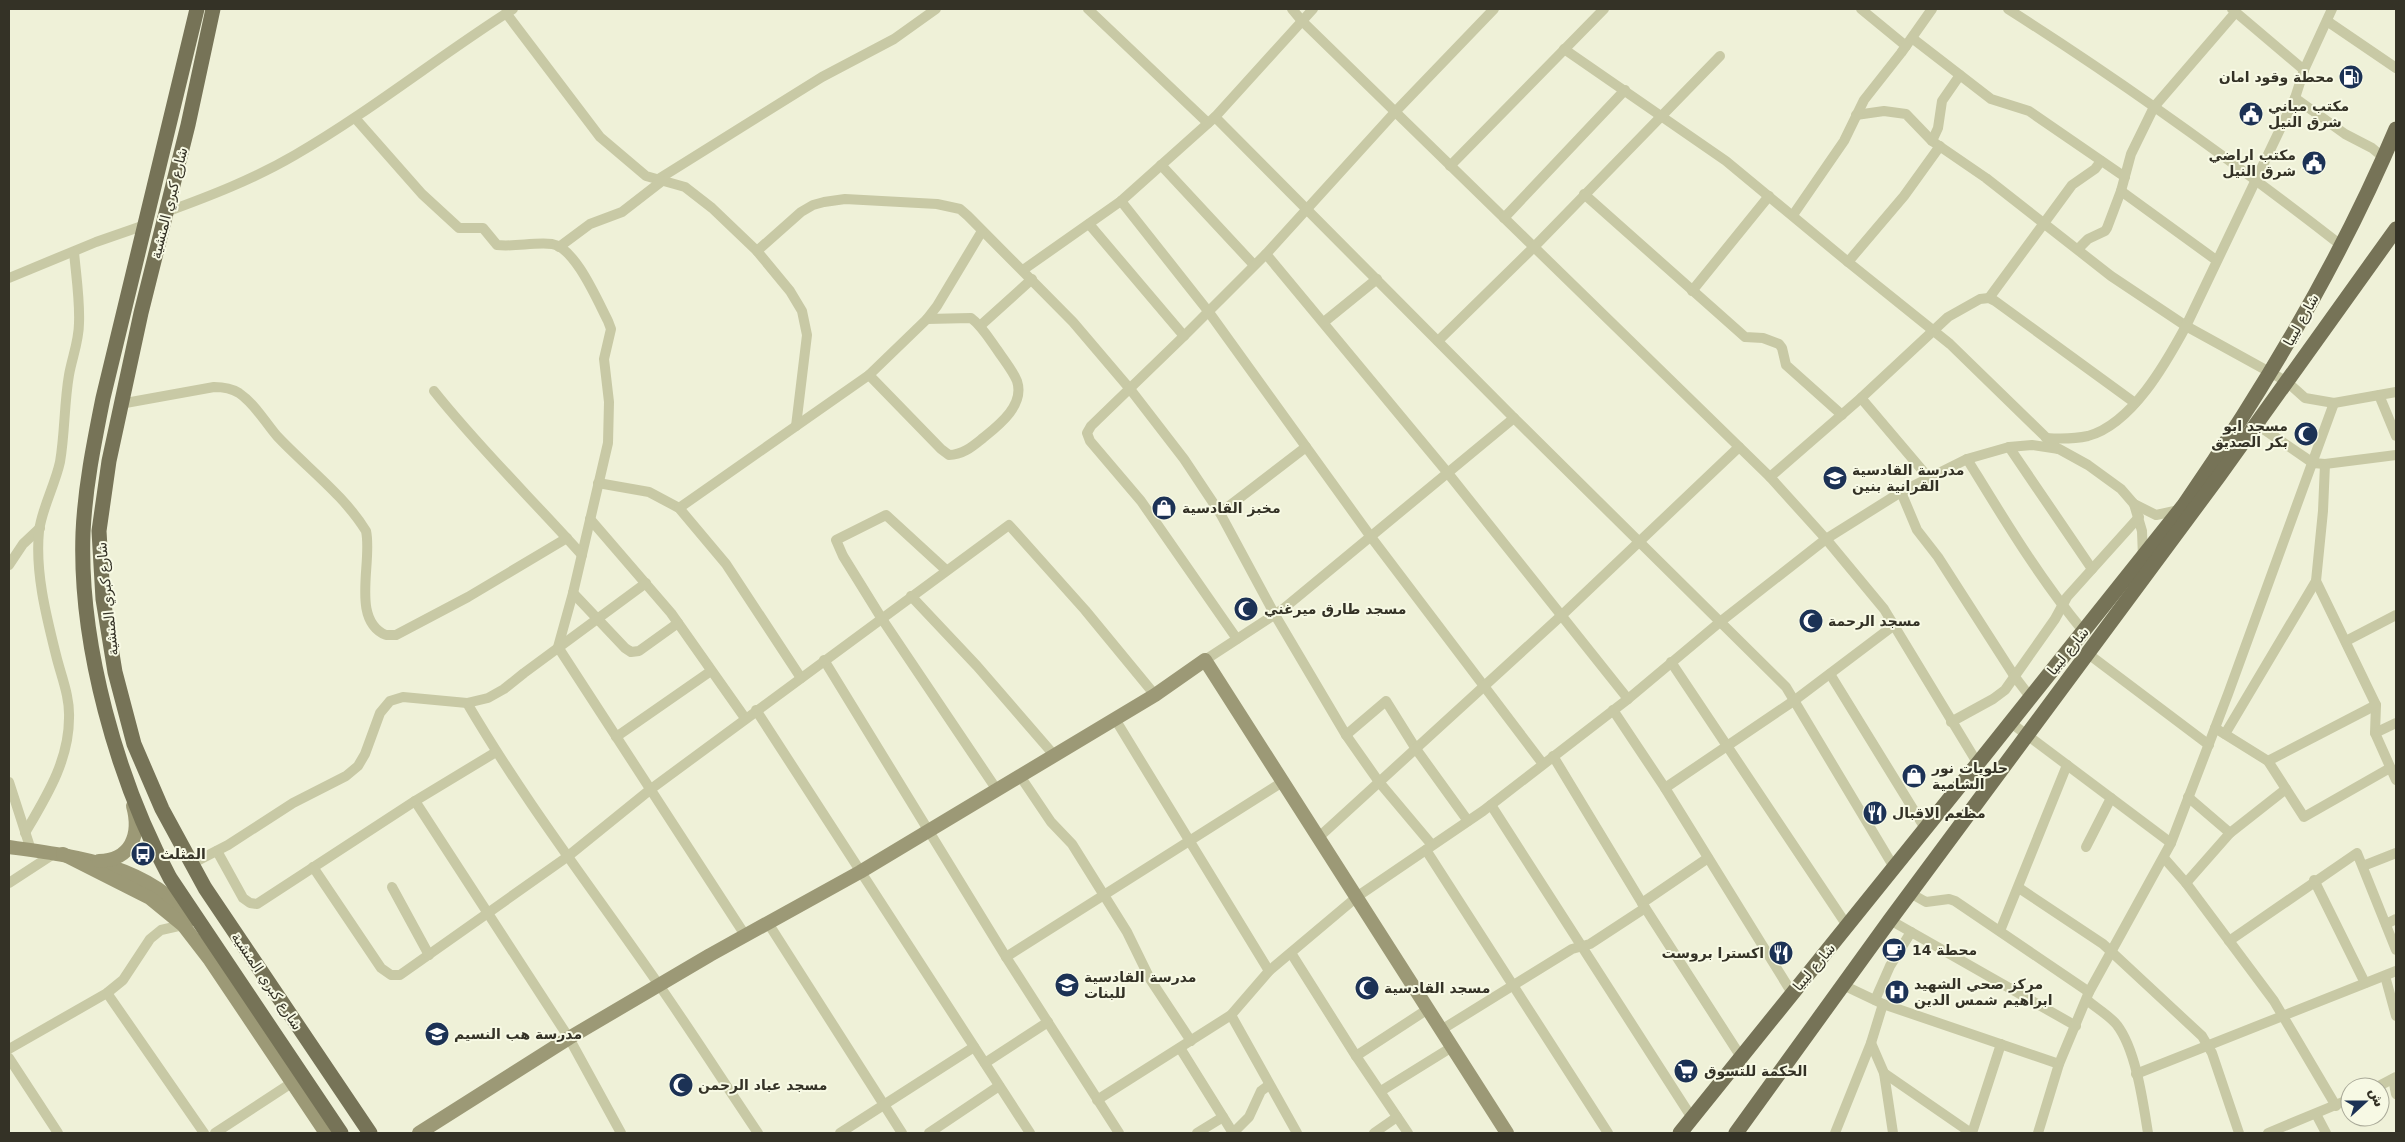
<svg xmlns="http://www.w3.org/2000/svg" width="2405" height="1142" viewBox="0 0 2405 1142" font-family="'DejaVu Sans','Noto Naskh Arabic',sans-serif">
  <rect width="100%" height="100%" fill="#eff1d8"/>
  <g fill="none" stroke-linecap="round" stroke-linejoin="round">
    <!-- street -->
    <g stroke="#c8c9a5" stroke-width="10">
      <polyline points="1088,9 1208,123"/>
      <polyline points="1292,9 1302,21 1770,477 1826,539 1884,609 1978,764"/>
      <polyline points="1861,9 1906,46"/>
      <path d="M2008,9C2123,82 2234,162 2342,246"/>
      <polyline points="2232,9 2304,70"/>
      <polyline points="506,13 600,137 646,176 685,187 712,208 757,251 790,291 802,311 807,335 796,426"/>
      <polyline points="2327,21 2396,68"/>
      <polyline points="1912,38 1991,99 2029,111 2125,177"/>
      <polyline points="1564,49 1726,161 1848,262 1950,344 2058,449"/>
      <polyline points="2295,98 2345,134 2372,148 2384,158"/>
      <polyline points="1856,115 1884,111 1906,114 1932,141 1986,178 2111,276 2186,326 2286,381 2305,398 2334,403 2396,392"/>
      <polyline points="1215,117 1514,418 1786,687 1895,869"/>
      <path d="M355,118L422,194L459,228H483L497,245C515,247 534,242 552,244C575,247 598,302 608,321L611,329L604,359L609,402L608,443L573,593L558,647L745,935"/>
      <polyline points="1932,141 1938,128 1942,101 1960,75"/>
      <polyline points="1161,165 1254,265"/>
      <polyline points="1450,166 1604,9"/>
      <polyline points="657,180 822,77 894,39 936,9"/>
      <polyline points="2121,191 2216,260"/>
      <polyline points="1584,194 1745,337 1763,338 1779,344 1782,348 1786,365 1842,415"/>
      <polyline points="1121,201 1208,311 1371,537 1543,764"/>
      <path d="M166,212C210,196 254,179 295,155C371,111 439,56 513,9"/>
      <polyline points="1793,215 1844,141 1864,100 1901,53 1932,9"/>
      <polyline points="1504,218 1625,90"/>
      <polyline points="1089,224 1184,336"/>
      <polyline points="559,247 590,224 622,212 662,181"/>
      <polyline points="2078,249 2088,239 2105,231 2107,228 2121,191 2131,154 2154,107 2235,13"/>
      <polyline points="757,251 801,212 813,205 824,202 845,199 937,204 960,209 968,216 1073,322 1130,389 1184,459 1220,513 1275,615 1346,735 1379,782 1432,845"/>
      <polyline points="1266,254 1447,472 1628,699"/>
      <polyline points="1848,262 1904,196 1940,146"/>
      <polyline points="1023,270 1121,201 1215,117 1313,9"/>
      <polyline points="9,278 96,242 145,225"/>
      <polyline points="1692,291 1769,196"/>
      <polyline points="1989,298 2072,185 2095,169 2101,161"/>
      <polyline points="1324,322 1377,279"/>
      <polyline points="980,326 1032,279"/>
      <polyline points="1438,341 1534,247 1720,56"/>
      <path d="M869,375L941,449L949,455C963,455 973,446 983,438C999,425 1025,405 1017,381C1013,371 1004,360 998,351C990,340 982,326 971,318L927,319"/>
      <path d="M434,391C480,449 533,500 582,555"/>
      <polyline points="2379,395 2396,436"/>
      <polyline points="1861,398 1928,477"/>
      <path d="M120,404L214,387C223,387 231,388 239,393C255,404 265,422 277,436C306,467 344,495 366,531C373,561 350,620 386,635H396L468,597L567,538"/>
      <polyline points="2256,424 2313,463 2325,464 2396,455"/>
      <path d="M2046,438C2060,439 2074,439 2088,436C2132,424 2166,363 2186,326L2295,98L2304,70L2332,9"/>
      <polyline points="2009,447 2092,569"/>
      <path d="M1967,459C2004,519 2039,578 2084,632"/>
      <polyline points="2325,464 2323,511 2316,581 2376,705 2375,733 2396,780"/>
      <polyline points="1770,477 1861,398 1948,317 1980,299 1989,298 1995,301 2135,403"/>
      <polyline points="598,483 649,492 679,508 726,564 801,678"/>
      <polyline points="1901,492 1917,530 1938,557 2015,677 2031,698"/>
      <polyline points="679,508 869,375 927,319 937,306 982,231"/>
      <polyline points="1220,513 1306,447"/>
      <polyline points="590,519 671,613 745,718"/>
      <polyline points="2143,557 2142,531 2134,504 2156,515 2179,510"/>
      <polyline points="9,565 23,544 40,528"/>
      <polyline points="946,570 886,515 836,540 843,556 882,619 997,790"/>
      <polyline points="573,593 625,648 631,652 639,651 678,623"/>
      <polyline points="911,596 977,666 1054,755"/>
      <polyline points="1237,639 1141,501 1090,441 1087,433 1091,426 1184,336 1266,254 1395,112 1494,9"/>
      <polyline points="2346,641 2396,615"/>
      <polyline points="2087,653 2209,745"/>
      <polyline points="824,660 1006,957 1119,1133"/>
      <polyline points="1205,660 1283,609 1514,418"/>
      <polyline points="1671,662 1848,927"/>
      <polyline points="1830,674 1926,830"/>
      <path d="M467,703C525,802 594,891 659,985C693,1034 725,1084 758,1133"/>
      <polyline points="756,710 1030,1133"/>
      <polyline points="1613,710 1665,788 1792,993"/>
      <polyline points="1115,719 1269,971"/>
      <polyline points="1951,722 1993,699 2005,690 2055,619 2067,597 2139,517"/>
      <polyline points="2011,723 2171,843"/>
      <polyline points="2215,728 2268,761 2304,817 2390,768"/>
      <polyline points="2375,733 2396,723"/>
      <polyline points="2225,734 2316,581"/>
      <polyline points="1346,735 1386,701 1416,749 1468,821"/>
      <polyline points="616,737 711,671"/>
      <polyline points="1553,756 1642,903 1741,1057"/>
      <polyline points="2268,761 2376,705"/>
      <polyline points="1020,776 1051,822 1072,844 1127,932 1150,979 1191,1041"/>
      <polyline points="9,782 31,850"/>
      <polyline points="1665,788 1795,700 1893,626"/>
      <polyline points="2188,797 2230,833"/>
      <polyline points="415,801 569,1038 621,1133"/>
      <polyline points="1491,805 1692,1118"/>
      <path d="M25,833C46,797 69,761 69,718C70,696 61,676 56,655C46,615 35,572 39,531C42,508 55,485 60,462C65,433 64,404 69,375C72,358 79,341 79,323C80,300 76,275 74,252"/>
      <polyline points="1319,837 1562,615 1739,447"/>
      <polyline points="2086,847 2111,798"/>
      <polyline points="1426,850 1608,1133"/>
      <polyline points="217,851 243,898 250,903 257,904 415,801 496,752"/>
      <polyline points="2164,858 2186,883 2274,1001 2336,1106"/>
      <polyline points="191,864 228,845 293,803 346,776 358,766 365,754 380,713 390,701 403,697 467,703 488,698 504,689 524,673 646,583"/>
      <polyline points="2363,866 2396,853"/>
      <polyline points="313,867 381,968 391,975 400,975 567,857 651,789 1009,525 1085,610 1155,695"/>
      <polyline points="2314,880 2365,983"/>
      <polyline points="9,883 55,853"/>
      <polyline points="2186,883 2230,833 2286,789"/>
      <polyline points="392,887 429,955"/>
      <polyline points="2019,888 2103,944 2202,1036 2212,1053 2239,1133"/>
      <polyline points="1910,893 1926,902 1949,899 1955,901 2089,992"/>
      <polyline points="1642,903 1708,858"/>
      <polyline points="1890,920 2076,1026"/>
      <polyline points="768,923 902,1133"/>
      <polyline points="2386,924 2396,919"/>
      <polyline points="2000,931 2067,765"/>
      <polyline points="2229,941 2357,853 2396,950"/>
      <polyline points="1291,953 1356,1056 1408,1133"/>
      <polyline points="1006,957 1284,781"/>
      <polyline points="2385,976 2396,1016"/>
      <polyline points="1843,985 1883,1004 2059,1064"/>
      <polyline points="107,993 204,1133"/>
      <polyline points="1875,1000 1890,966 1911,932"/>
      <path d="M2087,1000C2096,1008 2109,1015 2117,1025C2136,1050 2143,1102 2148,1133"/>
      <polyline points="1231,1015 1297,1133"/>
      <polyline points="1441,1030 1572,949 1590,944 1645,908"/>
      <polyline points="1871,1043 1884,1073 1893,1133"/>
      <polyline points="1180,1048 1233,1133"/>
      <polyline points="9,1049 107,993 123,980 150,939 161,930 183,925"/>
      <polyline points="1356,1056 1428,1009"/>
      <polyline points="9,1058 58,1133"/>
      <polyline points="985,1063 1048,1022"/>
      <polyline points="1884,1073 1971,1133"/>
      <polyline points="2136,1074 2396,971"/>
      <polyline points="2393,1079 2396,1094"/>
      <polyline points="2377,1087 2396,1077"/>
      <polyline points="1381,1091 1452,1047"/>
      <polyline points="1097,1100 1231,1015 1269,971 1358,896 1483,811 1628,699 1720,622 1826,539 1901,492 1967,459 2009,447 2032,445 2059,449 2088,465 2121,489 2134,504"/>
      <polyline points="2316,1114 2326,1133"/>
      <polyline points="215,1133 293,1082"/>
      <polyline points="840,1133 974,1047"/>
      <polyline points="929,1133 999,1086"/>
      <polyline points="1197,1133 1223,1117"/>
      <polyline points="1233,1133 1249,1117 1261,1091 1269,1085"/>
      <polyline points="1374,1133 1397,1117"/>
      <polyline points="1835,1133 1871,1043 1883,1004"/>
      <polyline points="1972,1133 2001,1044"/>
      <polyline points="2038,1133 2059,1064 2089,992 2171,843 2228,694 2334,403"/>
      <polyline points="2268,1133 2350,1099"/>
    </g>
    <!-- secondary -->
    <g stroke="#9c9976" stroke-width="14">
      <path d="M9,847C74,856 147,864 191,919"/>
      <polyline points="63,854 150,898 183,925 210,960 326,1133"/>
      <path d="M99,861C131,860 141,835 133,806"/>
      <polyline points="419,1133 569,1038 710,955 860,872 1155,695 1205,660 1507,1133"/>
    </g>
    <!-- primary -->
    <g stroke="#767357" stroke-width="15">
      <path d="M197,9L103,398C94,443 85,487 83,533C79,644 117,780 170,878L341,1133"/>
      <polyline points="213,9 188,125 141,313 109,461 99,531 103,599 115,672 134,744 162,809 205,888 370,1133"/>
      <path d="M1680,1133C1849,925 2017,715 2184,505C2266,386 2340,262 2396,129"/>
      <polyline points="1736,1133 1890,920 2219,476 2396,229"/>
    </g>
  </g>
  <!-- icons -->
  <defs>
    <symbol id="fuel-disc" viewBox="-11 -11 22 22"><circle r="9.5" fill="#1c3255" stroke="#f7f9e4"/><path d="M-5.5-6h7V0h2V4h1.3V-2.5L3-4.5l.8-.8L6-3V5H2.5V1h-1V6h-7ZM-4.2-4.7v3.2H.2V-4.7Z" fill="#fff"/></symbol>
    <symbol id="civic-disc" viewBox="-11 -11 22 22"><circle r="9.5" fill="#1c3255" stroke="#f7f9e4"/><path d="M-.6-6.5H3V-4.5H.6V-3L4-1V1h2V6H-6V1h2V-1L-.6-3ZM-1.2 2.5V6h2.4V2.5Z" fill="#fff"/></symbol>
    <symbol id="mosque-disc" viewBox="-11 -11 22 22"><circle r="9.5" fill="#1c3255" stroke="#f7f9e4"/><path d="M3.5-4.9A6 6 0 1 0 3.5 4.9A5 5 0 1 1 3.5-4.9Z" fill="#fff"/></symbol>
    <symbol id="school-disc" viewBox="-11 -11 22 22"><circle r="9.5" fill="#1c3255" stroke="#f7f9e4"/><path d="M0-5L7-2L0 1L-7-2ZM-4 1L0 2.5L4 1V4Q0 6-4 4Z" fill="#fff"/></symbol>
    <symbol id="shop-disc" viewBox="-11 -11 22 22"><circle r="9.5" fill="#1c3255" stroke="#f7f9e4"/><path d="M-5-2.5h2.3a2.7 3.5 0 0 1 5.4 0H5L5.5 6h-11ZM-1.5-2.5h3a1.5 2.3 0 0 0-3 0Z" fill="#fff"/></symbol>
    <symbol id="restaurant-disc" viewBox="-11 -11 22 22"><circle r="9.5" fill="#1c3255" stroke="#f7f9e4"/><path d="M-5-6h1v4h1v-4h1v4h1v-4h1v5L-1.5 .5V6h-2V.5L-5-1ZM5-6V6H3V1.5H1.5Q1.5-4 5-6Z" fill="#fff"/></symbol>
    <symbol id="bus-disc" viewBox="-11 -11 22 22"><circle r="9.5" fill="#1c3255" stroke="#f7f9e4"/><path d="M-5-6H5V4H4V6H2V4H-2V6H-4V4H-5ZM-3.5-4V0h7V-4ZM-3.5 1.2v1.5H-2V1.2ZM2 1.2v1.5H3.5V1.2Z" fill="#fff"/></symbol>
    <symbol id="cafe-disc" viewBox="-11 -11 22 22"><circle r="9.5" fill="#1c3255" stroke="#f7f9e4"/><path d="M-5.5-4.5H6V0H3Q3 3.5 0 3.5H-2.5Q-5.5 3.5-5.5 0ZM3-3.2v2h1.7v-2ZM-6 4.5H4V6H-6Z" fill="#fff"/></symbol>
    <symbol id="hospital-disc" viewBox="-11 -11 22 22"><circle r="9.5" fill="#1c3255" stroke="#f7f9e4"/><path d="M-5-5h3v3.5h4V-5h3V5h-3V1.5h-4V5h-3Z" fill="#fff"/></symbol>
    <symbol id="supermarket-disc" viewBox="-11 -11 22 22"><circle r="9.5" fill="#1c3255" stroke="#f7f9e4"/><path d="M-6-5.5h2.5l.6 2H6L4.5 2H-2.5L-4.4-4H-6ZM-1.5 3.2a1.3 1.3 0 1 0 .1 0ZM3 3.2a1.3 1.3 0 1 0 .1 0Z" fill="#fff"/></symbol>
  </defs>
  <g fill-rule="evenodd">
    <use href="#fuel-disc" x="2337" y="63" width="28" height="28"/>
    <use href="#civic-disc" x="2237" y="100" width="28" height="28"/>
    <use href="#civic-disc" x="2300" y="149" width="28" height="28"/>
    <use href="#mosque-disc" x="2292" y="420" width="28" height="28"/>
    <use href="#school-disc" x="1821" y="464" width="28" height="28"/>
    <use href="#shop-disc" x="1150" y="494" width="28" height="28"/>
    <use href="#mosque-disc" x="1232" y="595" width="28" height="28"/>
    <use href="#mosque-disc" x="1797" y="607" width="28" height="28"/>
    <use href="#shop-disc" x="1900" y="762" width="28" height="28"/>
    <use href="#restaurant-disc" x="1861" y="799" width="28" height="28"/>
    <use href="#bus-disc" x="129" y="840" width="28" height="28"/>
    <use href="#cafe-disc" x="1880" y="936" width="28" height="28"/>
    <use href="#restaurant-disc" x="1767" y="939" width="28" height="28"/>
    <use href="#school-disc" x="1053" y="971" width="28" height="28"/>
    <use href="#mosque-disc" x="1353" y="974" width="28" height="28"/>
    <use href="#hospital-disc" x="1883" y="978" width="28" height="28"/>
    <use href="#school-disc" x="423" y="1020" width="28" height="28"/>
    <use href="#supermarket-disc" x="1672" y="1057" width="28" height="28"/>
    <use href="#mosque-disc" x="667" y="1071" width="28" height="28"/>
  </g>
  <g text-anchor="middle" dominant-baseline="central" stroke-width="4" stroke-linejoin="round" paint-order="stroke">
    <!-- poi labels -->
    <g font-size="14" font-weight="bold" fill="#343226" stroke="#f7f9e4" text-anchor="start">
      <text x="2334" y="77" text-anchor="end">محطة وقود امان</text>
      <text x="2268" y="106">مكتب مباني<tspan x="2268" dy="16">شرق النيل</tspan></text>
      <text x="2296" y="155" text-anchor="end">مكتب اراضي<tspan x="2296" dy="16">شرق النيل</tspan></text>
      <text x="2288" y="426" text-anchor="end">مسجد ابو<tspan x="2288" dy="16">بكر الصديق</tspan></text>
      <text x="1852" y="470">مدرسة القادسية<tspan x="1852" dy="16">القرانية بنين</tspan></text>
      <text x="1182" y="508">مخبز القادسية</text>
      <text x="1264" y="609">مسجد طارق ميرغني</text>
      <text x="1828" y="621">مسجد الرحمة</text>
      <text x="1932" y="768">حلويات نور<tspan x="1932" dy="16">الشامية</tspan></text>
      <text x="1892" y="813">مظعم الاقبال</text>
      <text x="160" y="854">المثلث</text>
      <text x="1912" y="950">محطة 14</text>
      <text x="1764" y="953" text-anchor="end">اكسترا بروست</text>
      <text x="1084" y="977">مدرسة القادسية<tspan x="1084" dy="16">للبنات</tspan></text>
      <text x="1914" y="984">مركز صحي الشهيد<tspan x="1914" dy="16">ابراهيم شمس الدين</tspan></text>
      <text x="1384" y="988">مسجد القادسية</text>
      <text x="454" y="1034">مدرسة هب النسيم</text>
      <text x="1704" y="1071">الحكمة للتسوق</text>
      <text x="698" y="1085">مسجد عباد الرحمن</text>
    </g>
    <!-- street labels -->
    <g font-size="14" fill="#343226" stroke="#f7f9e4">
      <text transform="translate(169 203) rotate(-76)">شارع كبري المنشية</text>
      <text transform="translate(2301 320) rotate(-61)">شارع ليبيا</text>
      <text transform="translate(107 599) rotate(-96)">شارع كبري المنشية</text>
      <text transform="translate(2068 651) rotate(-51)">شارع ليبيا</text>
      <text transform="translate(1814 967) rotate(-50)">شارع ليبيا</text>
      <text transform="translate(267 981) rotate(56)">شارع كبري المنشية</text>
    </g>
  </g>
  <!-- border -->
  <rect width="2405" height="1142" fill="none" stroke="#343226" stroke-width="20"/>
  <!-- north arrow -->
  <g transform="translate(2365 1102) rotate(69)"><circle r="24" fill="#f7f9e4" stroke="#a9a998"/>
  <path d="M0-4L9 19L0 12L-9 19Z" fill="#1c3255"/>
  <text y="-8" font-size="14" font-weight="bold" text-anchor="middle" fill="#343226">ش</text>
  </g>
</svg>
